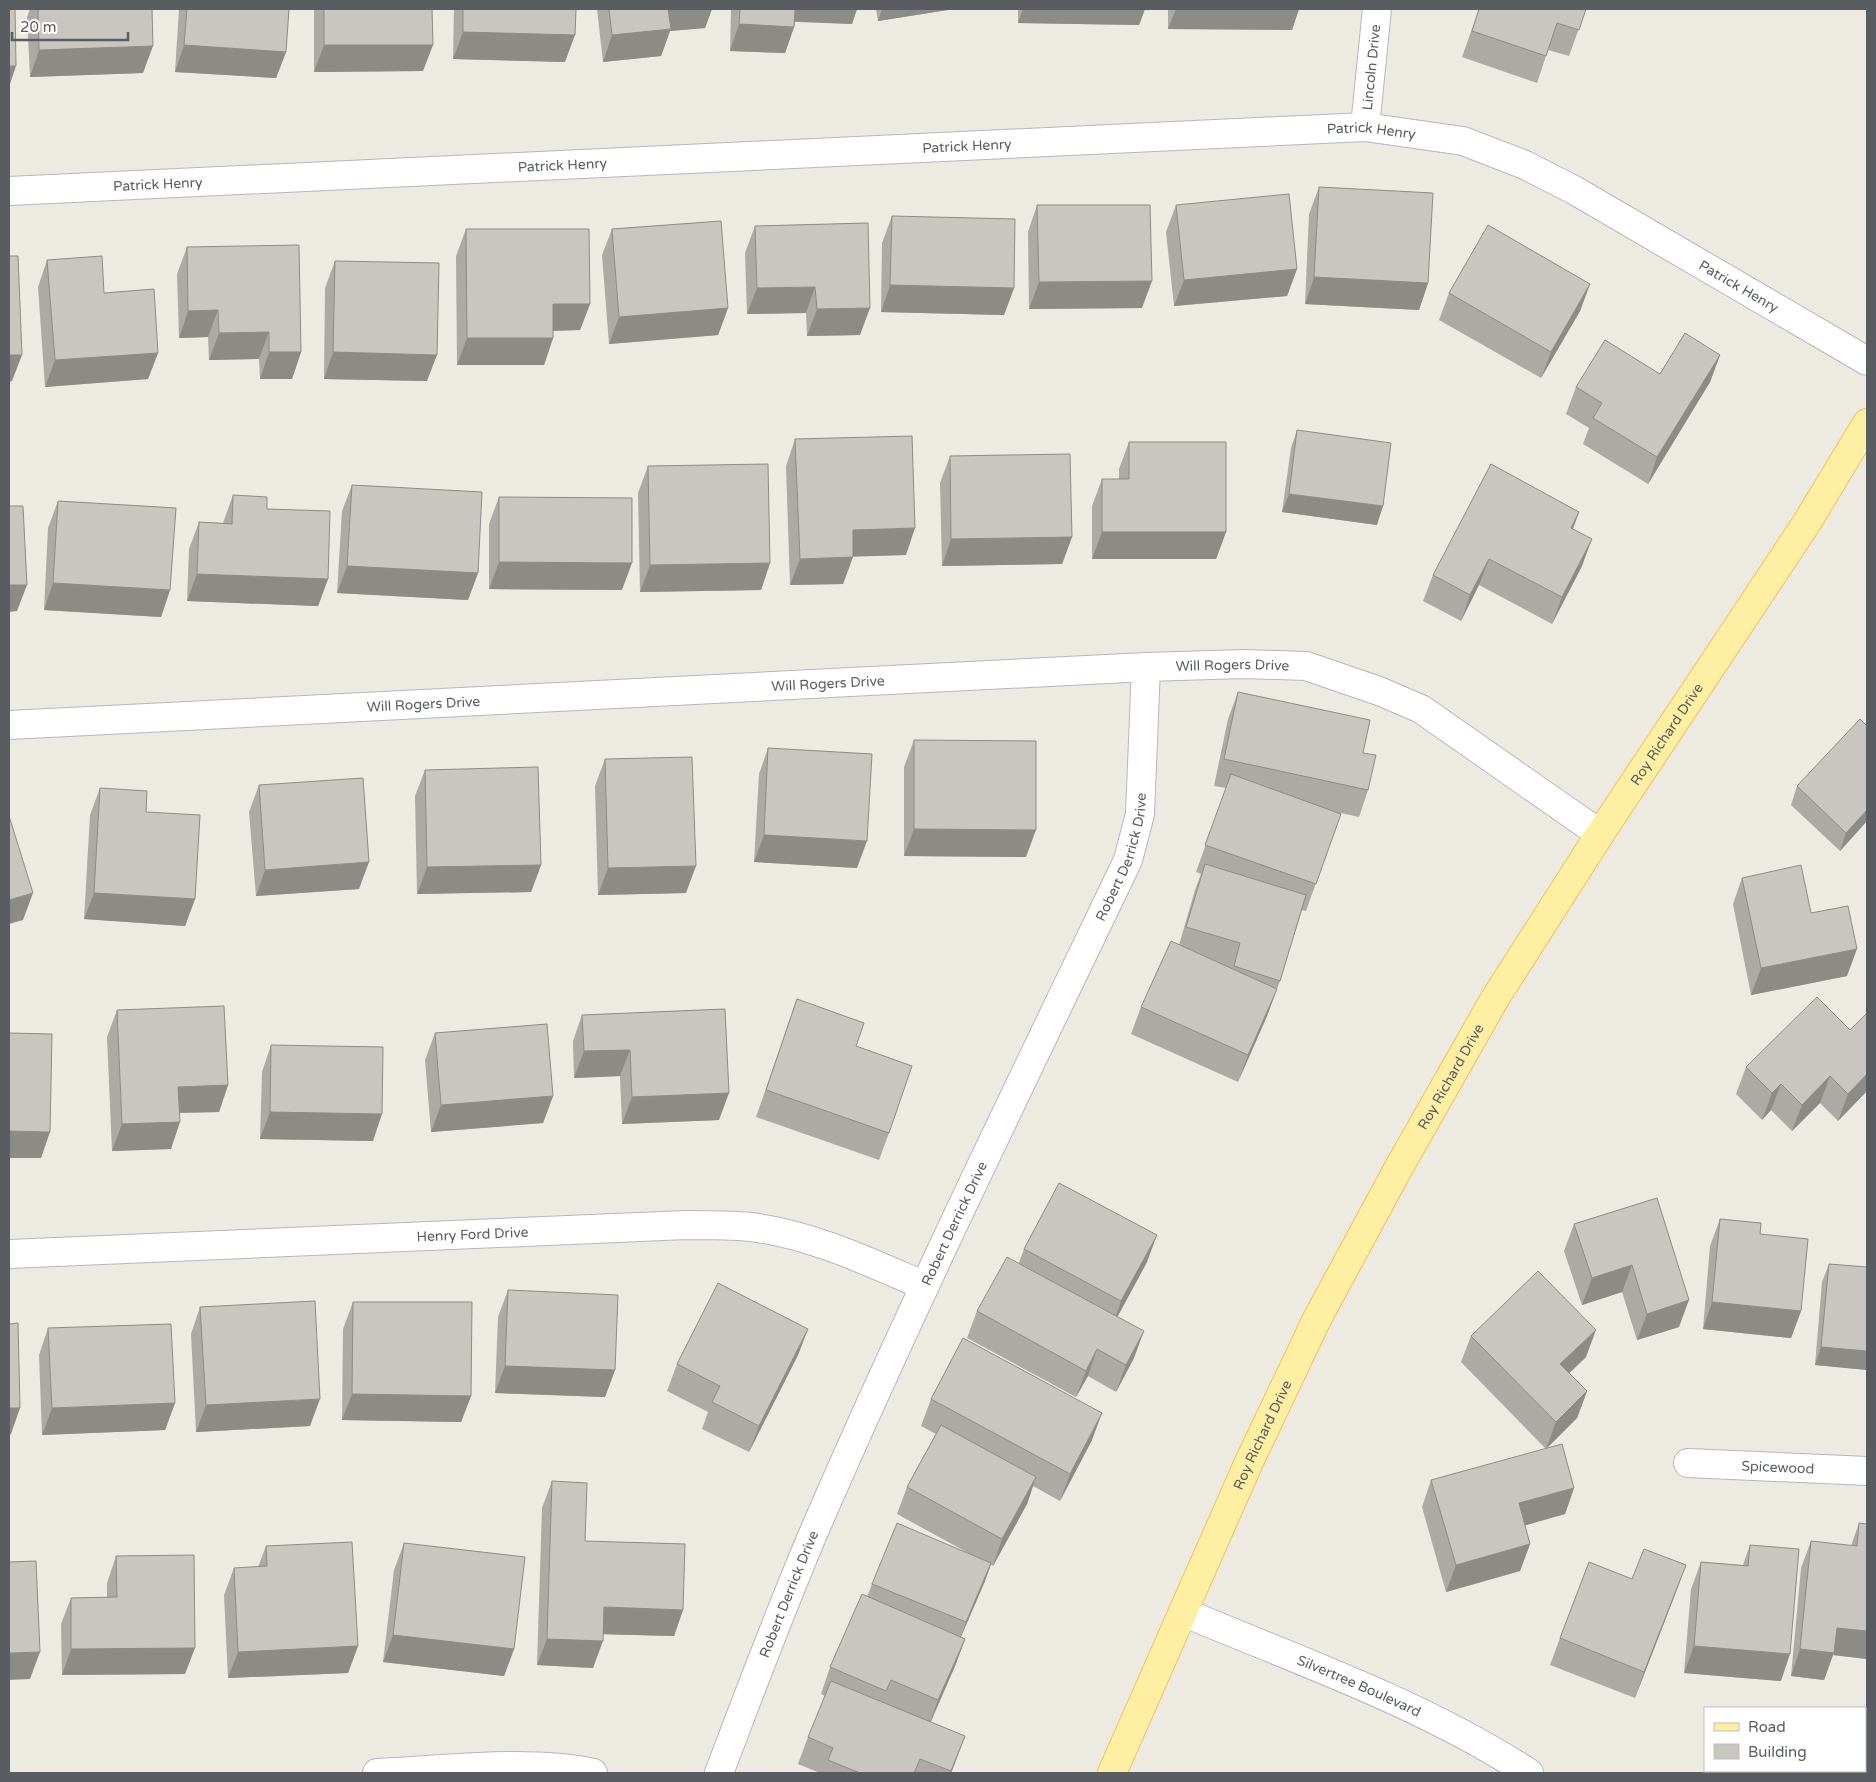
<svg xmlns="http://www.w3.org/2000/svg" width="1876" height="1782" viewBox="0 0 1876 1782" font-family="'Varela Round',sans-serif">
  <rect width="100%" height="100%" fill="#eceae1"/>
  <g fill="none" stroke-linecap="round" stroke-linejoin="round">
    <defs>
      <g id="minor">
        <path id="s1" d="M1365,127L1377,9"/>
        <path id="s2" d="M9,191L1365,127L1463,141L1525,165L1574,190L1867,361"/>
        <path id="s3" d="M9,725L1146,667L1244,664L1306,666L1379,691L1421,709L1600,834"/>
        <path id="s4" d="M9,1254L686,1225C708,1225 730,1225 751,1227C813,1235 869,1262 925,1286"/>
        <path id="s5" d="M1688,1463L1867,1471"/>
        <path id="s6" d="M1183,1612C1299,1661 1423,1704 1529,1773"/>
        <path d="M377,1773C443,1770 529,1759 593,1773"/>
        <path id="s7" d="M719,1773C751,1689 783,1603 819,1520C916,1297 1023,1079 1128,860L1140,814L1146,667"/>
      </g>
      <g id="major">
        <path id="s8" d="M1112,1773L1249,1462L1317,1319L1398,1169L1494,1000L1600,834L1806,524L1867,423"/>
      </g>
    </defs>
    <!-- minor casing -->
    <use href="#minor" stroke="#b4b7bc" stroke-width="30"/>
    <!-- major casing -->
    <use href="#major" stroke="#f1c355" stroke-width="30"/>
    <!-- minor -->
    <use href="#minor" stroke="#fff" stroke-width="28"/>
    <!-- major -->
    <use href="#major" stroke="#ffefa3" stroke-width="28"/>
  </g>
  <!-- wall -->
  <g fill="#adaaa5">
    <polygon points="30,9 152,9 143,73 30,77 27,17"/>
    <polygon points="179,9 289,9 286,52 276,78 175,72"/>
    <polygon points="314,9 432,9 423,71 314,72"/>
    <polygon points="454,9 576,9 565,62 453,59"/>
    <polygon points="597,9 712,9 705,28 670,31 661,56 603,62"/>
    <polygon points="731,9 857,9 852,24 795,22 794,27 785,53 730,51"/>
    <polygon points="876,9 954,9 878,21"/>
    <polygon points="1018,9 1145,9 1139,25 1018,23"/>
    <polygon points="1168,9 1299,9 1292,30 1168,29"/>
    <polygon points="1479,9 1586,9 1569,56 1548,50 1537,83 1462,57"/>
    <polygon points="1319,187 1428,283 1419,310 1305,304 1309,214"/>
    <polygon points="1037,205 1142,308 1029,309 1028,232"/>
    <polygon points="1176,205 1297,269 1287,296 1174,306 1166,232"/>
    <polygon points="892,216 1014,288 1004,315 881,312 882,243"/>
    <polygon points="868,223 860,335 807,336 806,313 747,314 745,253 755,226"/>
    <polygon points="466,229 590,304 580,330 553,331 553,338 544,365 457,365 456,256"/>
    <polygon points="612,229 728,308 718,335 609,344 602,255"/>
    <polygon points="187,247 301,352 292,379 260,379 259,359 209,360 208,337 179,338 177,274"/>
    <polygon points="47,260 104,293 158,353 148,379 45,387 38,287"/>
    <polygon points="335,261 427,381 324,379 325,288"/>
    <polygon points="1590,284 1580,311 1541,378 1439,320 1449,293"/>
    <polygon points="1720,355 1710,382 1648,484 1583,444 1589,428 1566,414 1576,387 1660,374"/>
    <polygon points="1297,430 1377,525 1282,512 1291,448"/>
    <polygon points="795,439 906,555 853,556 843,584 790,585 786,466"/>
    <polygon points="1129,442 1226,532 1216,559 1092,559 1092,506 1102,479 1119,479 1119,469"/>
    <polygon points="950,456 1072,537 1062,564 942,566 940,483"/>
    <polygon points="648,466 770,563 761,590 640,592 638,493"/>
    <polygon points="352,485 478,573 468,600 337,593 342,511"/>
    <polygon points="233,495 267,509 328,579 318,606 187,601 189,549 199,522 223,523"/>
    <polygon points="499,497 622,590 489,589 489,524"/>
    <polygon points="58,501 170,590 161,617 44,610 48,528"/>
    <polygon points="1579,512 1573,529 1582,566 1552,624 1479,585 1461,621 1423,601 1433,575"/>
    <polygon points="1238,692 1363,753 1368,790 1359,817 1341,813 1306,911 1302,910 1280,981 1267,1016 1238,1082 1131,1034 1141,1007 1179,945 1195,890 1201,874 1196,872 1226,788 1214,786 1228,719"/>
    <polygon points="914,740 1026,857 904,856 904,767"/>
    <polygon points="768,748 857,868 754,862 759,774"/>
    <polygon points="605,759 686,893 598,895 595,786"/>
    <polygon points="425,770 541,865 531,892 417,894 415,796"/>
    <polygon points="259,785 359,889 256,896 249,812"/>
    <polygon points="1797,786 1867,821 1840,851 1791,805"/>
    <polygon points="100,788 146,812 195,899 185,926 84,919 90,815"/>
    <polygon points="1742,878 1811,913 1847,976 1751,995 1733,904"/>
    <polygon points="797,999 856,1046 889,1133 879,1160 756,1117"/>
    <polygon points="725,1009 719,1120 622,1124 620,1076 574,1078 573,1041 582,1015"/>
    <polygon points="117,1010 228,1085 219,1112 180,1113 171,1149 112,1151 107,1037"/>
    <polygon points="1867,1013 1867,1091 1838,1121 1820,1103 1792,1131 1771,1110 1762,1120 1736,1094 1746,1067 1850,1030"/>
    <polygon points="435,1033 553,1096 543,1123 431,1132 425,1060"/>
    <polygon points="271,1045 373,1141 260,1139 262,1072"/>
    <polygon points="1657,1198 1679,1327 1637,1340 1622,1292 1582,1305 1564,1251 1574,1224"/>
    <polygon points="1720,1219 1760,1234 1801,1311 1791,1338 1703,1329 1710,1246"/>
    <polygon points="1024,1249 1147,1262 1117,1317 1134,1358 1116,1392 1088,1376 1076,1397 967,1338 977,1311 1019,1263"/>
    <polygon points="1829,1264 1867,1267 1867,1370 1815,1365 1822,1282"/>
    <polygon points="508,1290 615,1370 605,1397 495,1393 498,1317"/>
    <polygon points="353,1302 471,1396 461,1422 342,1420 343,1329"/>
    <polygon points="200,1307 310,1426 196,1432 191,1334"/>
    <polygon points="48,1328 175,1403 165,1430 42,1435 39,1355"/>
    <polygon points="808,1329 798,1355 749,1452 702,1429 708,1412 667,1391 677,1364"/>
    <polygon points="1471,1336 1586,1357 1569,1373 1587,1391 1577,1418 1546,1449 1461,1362"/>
    <polygon points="931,1399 1092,1440 1060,1501 1033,1486 1027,1504 993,1566 991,1565 985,1581 961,1637 965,1639 955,1666 931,1722 955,1763 951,1773 820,1773 798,1764 808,1737 825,1696 821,1694 830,1667 867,1597 872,1584 970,1554 897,1514 907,1487 936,1434 921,1426"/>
    <polygon points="1431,1480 1574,1488 1565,1514 1525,1525 1530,1544 1520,1571 1446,1592 1422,1507"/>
    <polygon points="552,1481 585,1541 683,1610 674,1636 603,1634 593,1668 537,1665 542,1508"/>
    <polygon points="1859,1523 1867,1524 1867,1659 1833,1655 1824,1680 1791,1676 1801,1568 1811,1541 1851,1546"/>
    <polygon points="404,1543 514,1649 504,1676 383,1662 394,1570"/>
    <polygon points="1750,1545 1781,1681 1684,1673 1691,1589 1701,1562 1743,1565"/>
    <polygon points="266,1546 358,1646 348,1673 228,1678 224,1595 234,1568 258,1567"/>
    <polygon points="116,1556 185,1674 62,1675 61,1624 71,1598 107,1597 107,1583"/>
    <polygon points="1632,1579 1676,1592 1635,1698 1550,1665 1560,1638"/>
  </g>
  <!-- shaded-wall -->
  <g fill="#8d8b86">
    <polygon points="667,9 712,9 705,28 670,31 661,56 603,62 612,35"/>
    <polygon points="791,9 857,9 852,24 786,21"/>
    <polygon points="882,9 954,9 878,21"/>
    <polygon points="1023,9 1145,9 1139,25 1018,23"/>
    <polygon points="1176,9 1299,9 1292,30 1168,29"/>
    <polygon points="739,24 794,27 785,53 730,51"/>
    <polygon points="463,32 575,35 565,62 453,59"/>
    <polygon points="184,45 286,52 276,78 175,72"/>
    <polygon points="324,45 433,45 423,71 314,72"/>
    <polygon points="153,46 143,73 30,77 39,50"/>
    <polygon points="9,66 16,66 9,87"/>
    <polygon points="1297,269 1287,296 1174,306 1184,280"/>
    <polygon points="1314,277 1428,283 1419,310 1305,304"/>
    <polygon points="1152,281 1142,308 1029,309 1039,282"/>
    <polygon points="1590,284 1580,311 1541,378 1551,352"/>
    <polygon points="890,285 1014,288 1004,315 881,312"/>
    <polygon points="815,287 806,313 747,314 757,288"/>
    <polygon points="553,304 590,304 580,330 543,331"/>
    <polygon points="728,308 718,335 609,344 619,317"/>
    <polygon points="870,308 860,335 807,336 817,309"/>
    <polygon points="218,310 208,337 179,338 188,311"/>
    <polygon points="269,332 259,359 209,360 219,333"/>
    <polygon points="467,338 553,338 544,365 457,365"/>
    <polygon points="269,352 301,352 292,379 260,379"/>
    <polygon points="333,352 437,355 427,381 324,379"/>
    <polygon points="158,353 148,379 45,387 55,360"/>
    <polygon points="9,355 22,355 12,381 9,382"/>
    <polygon points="1720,355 1710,382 1648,484 1657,457"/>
    <polygon points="1289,494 1383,506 1377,525 1282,512"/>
    <polygon points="1579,512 1569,539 1571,528"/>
    <polygon points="915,528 906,555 843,557 853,530"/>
    <polygon points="1102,532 1226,532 1216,559 1092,559"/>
    <polygon points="1072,537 1062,564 942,566 951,539"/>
    <polygon points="1592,539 1582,566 1552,624 1562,597"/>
    <polygon points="853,557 843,584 790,585 800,559"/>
    <polygon points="1489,559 1479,585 1461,621 1470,595"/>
    <polygon points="499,562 632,563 622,590 489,589"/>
    <polygon points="770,563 761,590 640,592 650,565"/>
    <polygon points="347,566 478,573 468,600 337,593"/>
    <polygon points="197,574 328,579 318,606 187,601"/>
    <polygon points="53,583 170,590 161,617 44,610"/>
    <polygon points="9,585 27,585 17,611 9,612"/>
    <polygon points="1867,810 1867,821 1840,851 1846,833"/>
    <polygon points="914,829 1036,830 1026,857 904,856"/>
    <polygon points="764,835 867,841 857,868 754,862"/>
    <polygon points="369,862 359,889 256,896 265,870"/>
    <polygon points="541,865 531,892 417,894 427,867"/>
    <polygon points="696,866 686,893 598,895 608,868"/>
    <polygon points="33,893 23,920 9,924 9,900"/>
    <polygon points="94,893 195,899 185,926 84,919"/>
    <polygon points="1857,949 1847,976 1751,995 1761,968"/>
    <polygon points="1277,989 1267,1016 1238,1082 1248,1055"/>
    <polygon points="630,1050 620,1076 574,1078 584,1051"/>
    <polygon points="1867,1074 1867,1091 1838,1121 1848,1094"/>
    <polygon points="1830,1076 1820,1103 1792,1131 1802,1105"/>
    <polygon points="1781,1084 1771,1110 1762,1120 1772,1093"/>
    <polygon points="228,1085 219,1112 169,1113 178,1087"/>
    <polygon points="729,1093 719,1120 622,1124 632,1097"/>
    <polygon points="553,1096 543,1123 431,1132 441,1105"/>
    <polygon points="270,1112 382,1114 373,1141 260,1139"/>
    <polygon points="180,1122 171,1149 112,1151 122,1124"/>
    <polygon points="9,1131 50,1132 41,1158 9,1158"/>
    <polygon points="1157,1235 1147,1262 1112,1327 1121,1301"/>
    <polygon points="1632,1265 1622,1292 1582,1305 1592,1278"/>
    <polygon points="1689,1300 1679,1327 1637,1340 1647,1314"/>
    <polygon points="1712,1302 1801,1311 1791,1338 1703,1329"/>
    <polygon points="808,1329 798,1355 749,1452 759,1426"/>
    <polygon points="1596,1330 1586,1357 1551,1391 1560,1364"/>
    <polygon points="1144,1331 1134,1358 1116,1392 1126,1365"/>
    <polygon points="1821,1347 1867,1351 1867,1370 1815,1365"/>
    <polygon points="1097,1349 1088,1376 1076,1397 1086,1371"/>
    <polygon points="505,1366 615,1370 605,1397 495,1393"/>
    <polygon points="1587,1391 1577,1418 1546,1449 1556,1422"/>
    <polygon points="352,1394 471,1396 461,1422 342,1420"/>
    <polygon points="320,1399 310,1426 196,1432 206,1405"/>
    <polygon points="175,1403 165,1430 42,1435 52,1408"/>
    <polygon points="9,1408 20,1408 11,1434 9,1435"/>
    <polygon points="1102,1413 1092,1440 1060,1501 1070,1474"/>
    <polygon points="1036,1477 1027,1504 993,1566 1002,1539"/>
    <polygon points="1574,1488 1565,1514 1509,1530 1519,1503"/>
    <polygon points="1530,1544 1520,1571 1446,1592 1456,1565"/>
    <polygon points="991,1563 985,1581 959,1641 966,1622"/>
    <polygon points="1686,1565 1676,1592 1635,1698 1644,1672"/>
    <polygon points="604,1607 683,1610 674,1636 594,1634"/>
    <polygon points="1837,1628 1867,1631 1867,1659 1833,1655 1824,1680 1791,1676 1800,1649"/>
    <polygon points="393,1635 514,1649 504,1676 383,1662"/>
    <polygon points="547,1639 603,1641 593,1668 537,1665"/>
    <polygon points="965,1639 955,1666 928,1727 938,1700"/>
    <polygon points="358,1646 348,1673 228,1678 238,1652"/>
    <polygon points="1694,1646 1790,1654 1781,1681 1684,1673"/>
    <polygon points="195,1648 185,1674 62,1675 71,1649"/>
    <polygon points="40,1652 30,1679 9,1680 9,1653"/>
    <polygon points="965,1736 955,1763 951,1773 950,1773"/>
  </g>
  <!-- building -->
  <g fill="#c9c6c0" stroke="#8d8b86">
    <polygon points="9,9 15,9 16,66 9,66"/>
    <polygon points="38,9 152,9 153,46 39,50"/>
    <polygon points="187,9 289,9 286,52 184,45"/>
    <polygon points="324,9 432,9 433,45 324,45"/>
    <polygon points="463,9 576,9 575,35 463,32"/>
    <polygon points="609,9 668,9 671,29 612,35"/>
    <polygon points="740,9 795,9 794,27 739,24"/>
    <polygon points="1479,9 1586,9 1579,30 1557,23 1546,56 1472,31"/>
    <polygon points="1319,187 1433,193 1428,283 1314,277"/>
    <polygon points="1289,194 1297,269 1184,280 1176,205"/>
    <polygon points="1037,205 1150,205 1152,281 1039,282"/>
    <polygon points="892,216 1015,219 1014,288 890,285"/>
    <polygon points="721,221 728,308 619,317 612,229"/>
    <polygon points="868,223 870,308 817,309 815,287 757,288 755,226"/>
    <polygon points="1488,225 1590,284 1551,352 1449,293"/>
    <polygon points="466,229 589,229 590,304 553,304 553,338 467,338"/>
    <polygon points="299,245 301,352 269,352 269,332 219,333 218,310 188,311 187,247"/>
    <polygon points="9,256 18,256 22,355 9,355"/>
    <polygon points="102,256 104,293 154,289 158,353 55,360 47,260"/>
    <polygon points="335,261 439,263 437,355 333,352"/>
    <polygon points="1685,333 1720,355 1657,457 1593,418 1602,403 1576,387 1605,340 1660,374"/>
    <polygon points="1297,430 1391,443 1383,506 1289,494"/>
    <polygon points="912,436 915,528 853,530 853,557 800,559 795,439"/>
    <polygon points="1129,442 1226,442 1226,532 1102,532 1102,479 1129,479"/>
    <polygon points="1070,454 1072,537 951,539 950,456"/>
    <polygon points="768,464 770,563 650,565 648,466"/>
    <polygon points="1491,464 1579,512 1571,528 1592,539 1562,597 1489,559 1470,595 1433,575"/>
    <polygon points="352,485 482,492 478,573 347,566"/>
    <polygon points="233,495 267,497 267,509 330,511 328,579 197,574 199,522 232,524"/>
    <polygon points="499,497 632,498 632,563 499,562"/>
    <polygon points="58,501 176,508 170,590 53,583"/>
    <polygon points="9,506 23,506 27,585 9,585"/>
    <polygon points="1238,692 1370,720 1363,753 1376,755 1368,790 1224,759"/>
    <polygon points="1860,719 1867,726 1867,810 1846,833 1797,786"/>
    <polygon points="914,740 1036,741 1036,830 914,829"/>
    <polygon points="768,748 872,754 867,841 764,835"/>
    <polygon points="692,757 696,866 608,868 605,759"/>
    <polygon points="538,767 541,865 427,867 425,770"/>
    <polygon points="1231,774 1341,814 1316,884 1205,845"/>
    <polygon points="363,778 369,862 265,870 259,785"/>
    <polygon points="100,788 147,791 146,812 200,815 195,899 94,893"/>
    <polygon points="9,816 33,893 9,900"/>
    <polygon points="1205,864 1306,895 1280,981 1234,966 1240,943 1186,927"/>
    <polygon points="1801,865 1811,913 1848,906 1857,949 1761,968 1742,878"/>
    <polygon points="1171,941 1277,989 1248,1055 1141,1007"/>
    <polygon points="1817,997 1850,1030 1867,1013 1867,1074 1848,1094 1830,1076 1802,1105 1781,1084 1772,1093 1746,1067"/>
    <polygon points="797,999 864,1023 856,1046 912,1066 889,1133 766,1090"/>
    <polygon points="224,1006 228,1085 178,1087 180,1122 122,1124 117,1010"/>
    <polygon points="725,1009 729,1093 632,1097 630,1050 584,1051 582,1015"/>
    <polygon points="547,1024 553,1096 441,1105 435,1033"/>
    <polygon points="9,1033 52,1034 50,1132 9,1131"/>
    <polygon points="271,1045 383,1047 382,1114 270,1112"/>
    <polygon points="1059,1183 1157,1235 1121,1301 1024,1249"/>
    <polygon points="1657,1198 1689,1300 1647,1314 1632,1265 1592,1278 1574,1224"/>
    <polygon points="1720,1219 1761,1223 1760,1234 1808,1239 1801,1311 1712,1302"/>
    <polygon points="1007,1257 1144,1331 1126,1365 1097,1349 1086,1371 977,1311"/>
    <polygon points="1829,1264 1867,1267 1867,1351 1821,1347"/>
    <polygon points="1538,1271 1596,1330 1560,1364 1587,1391 1556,1422 1471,1336"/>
    <polygon points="718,1283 808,1329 759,1426 712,1402 720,1386 677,1364"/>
    <polygon points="508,1290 618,1295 615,1370 505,1366"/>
    <polygon points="315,1301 320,1399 206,1405 200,1307"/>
    <polygon points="353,1302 472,1302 471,1396 352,1394"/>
    <polygon points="18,1323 20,1408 9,1408 9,1324"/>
    <polygon points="171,1324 175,1403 52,1408 48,1328"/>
    <polygon points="963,1338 1102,1413 1070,1474 931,1399"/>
    <polygon points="941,1425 1036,1477 1002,1539 907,1487"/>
    <polygon points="1562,1444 1574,1488 1519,1503 1530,1544 1456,1565 1431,1480"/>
    <polygon points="552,1481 587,1483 585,1541 685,1544 683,1610 604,1607 603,1641 547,1639"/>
    <polygon points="897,1523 991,1563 966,1622 872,1584"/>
    <polygon points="1859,1523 1867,1524 1867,1631 1837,1628 1834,1653 1800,1649 1811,1541 1857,1546"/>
    <polygon points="352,1542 358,1646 238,1652 234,1568 267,1566 266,1546"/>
    <polygon points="404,1543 525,1557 514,1649 393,1635"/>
    <polygon points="1750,1545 1799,1549 1790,1654 1694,1646 1701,1562 1748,1566"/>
    <polygon points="1644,1549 1686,1565 1644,1672 1560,1638 1589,1562 1632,1579"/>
    <polygon points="194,1555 195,1648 71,1649 71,1598 117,1597 116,1556"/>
    <polygon points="36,1561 40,1652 9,1653 9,1562"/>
    <polygon points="862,1594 965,1639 938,1700 891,1680 886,1691 830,1667"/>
    <polygon points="831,1681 965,1736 951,1771 920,1759 914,1773 860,1773 828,1760 833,1748 808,1737"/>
  </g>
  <g text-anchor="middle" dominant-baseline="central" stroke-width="4" stroke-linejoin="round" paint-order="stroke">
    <!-- street labels -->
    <g font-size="14" fill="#595d62" stroke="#fff">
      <text stroke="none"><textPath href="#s1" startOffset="60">Lincoln Drive</textPath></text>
      <text stroke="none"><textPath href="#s2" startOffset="1364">Patrick Henry</textPath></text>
      <text stroke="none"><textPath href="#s2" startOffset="959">Patrick Henry</textPath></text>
      <text stroke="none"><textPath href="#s2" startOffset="554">Patrick Henry</textPath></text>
      <text stroke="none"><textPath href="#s2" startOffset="149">Patrick Henry</textPath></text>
      <text stroke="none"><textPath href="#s2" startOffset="1769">Patrick Henry</textPath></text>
      <text stroke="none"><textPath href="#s3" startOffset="1225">Will Rogers Drive</textPath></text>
      <text stroke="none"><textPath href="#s3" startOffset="820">Will Rogers Drive</textPath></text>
      <text stroke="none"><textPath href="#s3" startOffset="415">Will Rogers Drive</textPath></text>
      <text stroke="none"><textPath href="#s8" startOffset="1180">Roy Richard Drive</textPath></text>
      <text stroke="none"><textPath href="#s7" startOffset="1002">Robert Derrick Drive</textPath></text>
      <text stroke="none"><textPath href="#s8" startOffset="775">Roy Richard Drive</textPath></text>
      <text stroke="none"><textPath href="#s7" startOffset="598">Robert Derrick Drive</textPath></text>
      <text stroke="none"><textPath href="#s4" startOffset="464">Henry Ford Drive</textPath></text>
      <text stroke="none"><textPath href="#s8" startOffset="370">Roy Richard Drive</textPath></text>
      <text stroke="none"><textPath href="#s5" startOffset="90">Spicewood</textPath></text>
      <text stroke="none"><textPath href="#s7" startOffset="192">Robert Derrick Drive</textPath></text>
      <text stroke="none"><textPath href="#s6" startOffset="191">Silvertree Boulevard</textPath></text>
    </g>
  </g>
  <!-- border -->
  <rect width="1876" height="1782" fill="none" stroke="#595d62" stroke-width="20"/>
  <!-- legend -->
  <rect x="1704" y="1707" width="162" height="65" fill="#ffffff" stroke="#bdbec0"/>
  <rect x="1714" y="1723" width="25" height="8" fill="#ffefa3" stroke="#bdbec0"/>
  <text x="1748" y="1732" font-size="15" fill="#595d62">Road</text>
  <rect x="1714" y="1744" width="25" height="15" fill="#c9c6c0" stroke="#bdbec0"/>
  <text x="1748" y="1757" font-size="15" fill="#595d62">Building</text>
  <!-- scale -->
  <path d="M12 32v8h116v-8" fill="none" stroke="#595d62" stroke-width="2.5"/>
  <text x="20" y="32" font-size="15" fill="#595d62" stroke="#ffffff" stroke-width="4" paint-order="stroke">20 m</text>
</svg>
